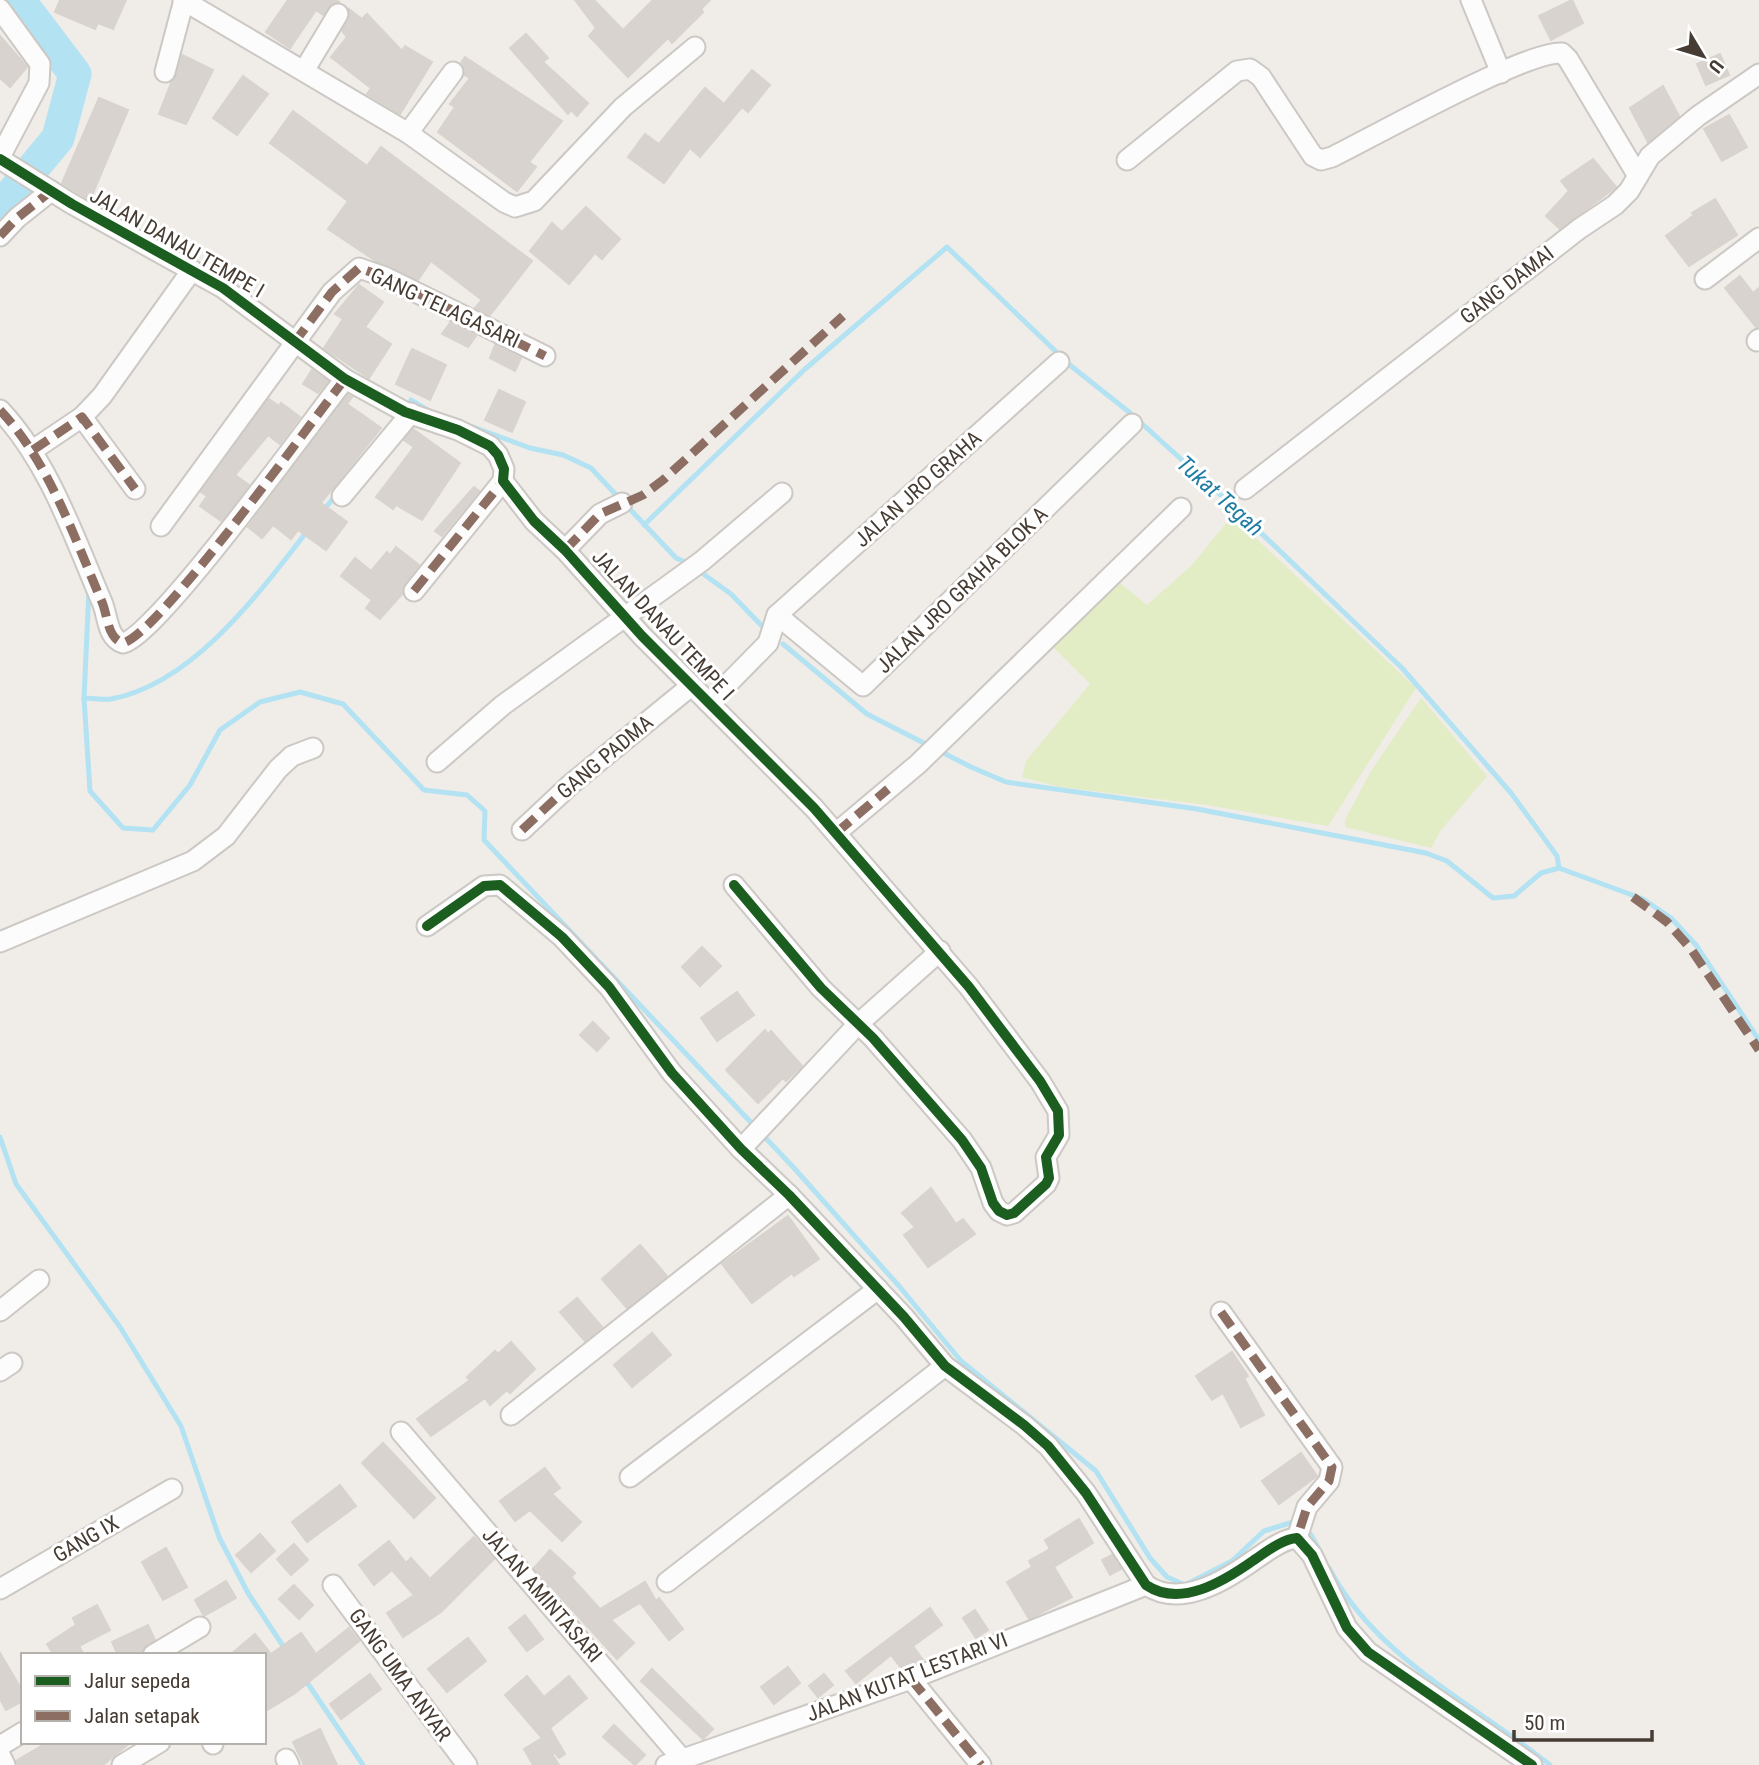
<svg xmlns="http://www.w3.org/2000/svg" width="1759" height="1765" viewBox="0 0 1759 1765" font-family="'Roboto Condensed',sans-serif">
  <rect width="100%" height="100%" fill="#f0ece8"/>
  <!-- green -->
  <g fill="#e2edc5">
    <polygon points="1232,516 1416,688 1328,826 1207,805 1060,787 1022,777 1026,761 1090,684 1048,642 1115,579 1147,605 1191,566"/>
    <polygon points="1421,698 1487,776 1441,830 1431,848 1345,827 1345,820 1371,771"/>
  </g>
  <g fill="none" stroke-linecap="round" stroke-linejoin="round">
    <!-- stream -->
    <g stroke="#b3e2f3" stroke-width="5">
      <polyline points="411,400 429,411"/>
      <polyline points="465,424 530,448 563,455 591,468 619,498"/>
      <polyline points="626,505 676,558 690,564"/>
      <polyline points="323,511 336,495"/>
      <polyline points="644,525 804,370 947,247 1071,366 1129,412 1234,507 1402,668 1511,793 1557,856 1559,868"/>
      <polyline points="698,570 731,594 761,625"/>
      <polyline points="89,589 84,698 90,791 123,828 153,830 190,785 220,730 260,702 300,692 343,704 424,790 467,795 485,811 484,840 794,1168 899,1286 961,1361 1096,1471 1150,1558 1167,1577 1185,1585 1232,1561 1264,1531 1293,1522 1296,1525"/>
      <polyline points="783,644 867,714 971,767 1006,782 1197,809 1426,853 1447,861 1493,898 1514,896 1541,873 1559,868 1643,899 1671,918 1696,945 1759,1040"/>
      <path d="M84,698C93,698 103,700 111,699C193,684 260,592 308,530"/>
      <polyline points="0,1137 16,1184 120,1327 181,1426 219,1537 248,1593 285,1649"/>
      <polyline points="1305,1530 1311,1535 1321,1553"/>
      <path d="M1329,1568C1376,1658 1473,1703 1550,1765"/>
      <polyline points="304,1678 363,1765"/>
    </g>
    <!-- river -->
    <polyline stroke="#b3e2f3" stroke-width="33" points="0,208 58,138 75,74 19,0"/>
  </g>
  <!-- building -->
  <g fill="#d8d3cf" stroke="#d8d3cd" stroke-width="2">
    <polygon points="60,0 126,0 113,29 98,23 95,29 55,12"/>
    <polygon points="288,0 336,0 339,2 332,4 323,15 316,10 290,48 266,32"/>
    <polygon points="575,0 594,0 623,30 653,0 710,0 701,9 703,12 672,43 668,38 628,77 589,36 596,28"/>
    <polygon points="1572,0 1583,23 1551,40 1539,16"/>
    <polygon points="349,9 362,19 367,14 402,51 405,46 432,62 400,114 367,94 371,88 331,57 347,37 342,31 349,20"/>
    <polygon points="526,34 548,58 543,62 588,103 577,116 571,110 568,114 510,48"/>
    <polygon points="0,36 27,67 10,87 0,78"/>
    <polygon points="1720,54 1729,75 1706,85 1697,64"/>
    <polygon points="182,55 213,70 186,124 159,114"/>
    <polygon points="465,57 562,121 529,162 536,167 517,191 438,132 455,107 450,104 470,78 465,75 461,63"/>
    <polygon points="752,70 770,85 748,112 742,107 700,157 690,148 664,183 628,157 645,134 659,144 705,88 724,104"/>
    <polygon points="243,76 268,94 237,135 213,118"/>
    <polygon points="1663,86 1679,116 1648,142 1630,108"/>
    <polygon points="99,98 128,110 90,200 62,183"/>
    <polygon points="293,111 367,166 381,147 532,261 490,315 475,308 482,300 431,261 418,280 376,261 328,229 348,201 270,143"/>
    <polygon points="1729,115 1747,147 1722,161 1704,129"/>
    <polygon points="1593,159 1616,187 1560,229 1546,216 1569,191 1561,181"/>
    <polygon points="1715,199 1737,235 1689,266 1666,236 1694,215 1692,213"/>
    <polygon points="586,207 620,239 602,259 595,253 569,284 530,251 552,223 562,232"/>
    <polygon points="1740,276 1753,293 1759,288 1759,327 1756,327 1725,288"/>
    <polygon points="359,285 383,302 365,327 391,344 369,378 324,348 343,319 335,314"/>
    <polygon points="450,323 476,336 468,347 442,334"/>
    <polygon points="495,345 521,358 515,371 490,358"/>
    <polygon points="412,349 446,365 430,400 396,384"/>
    <polygon points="312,370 328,381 318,393 303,384"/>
    <polygon points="499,390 525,402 512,432 485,420"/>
    <polygon points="348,395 352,397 347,404 381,428 321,503 347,522 326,550 298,530 291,539 273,525 262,538 248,527"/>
    <polygon points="269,399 279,406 281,403 300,417 280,444 268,435 235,475 249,485 221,521 200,506 207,496 201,492"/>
    <polygon points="413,429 460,463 422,520 396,505 393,509 376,497 414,447 404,440"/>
    <polygon points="474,487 479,491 442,536 435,531"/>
    <polygon points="396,547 419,565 404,584 402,594 380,619 366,608 372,600 341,576 355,558 371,571 387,552 390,555"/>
    <polygon points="702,947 721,966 700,986 682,967"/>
    <polygon points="737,992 754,1015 717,1041 701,1018"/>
    <polygon points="593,1022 609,1038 597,1051 580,1035"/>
    <polygon points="765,1030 768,1034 771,1031 802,1066 786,1081 783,1078 758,1103 726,1070"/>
    <polygon points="931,1188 956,1224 963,1219 975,1234 928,1267 904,1235 915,1227 902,1213"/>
    <polygon points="788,1216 819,1259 794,1276 792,1273 752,1303 722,1264"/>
    <polygon points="640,1245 667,1276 627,1308 602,1279"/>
    <polygon points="577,1298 602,1327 585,1341 560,1312"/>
    <polygon points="652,1333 671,1355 632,1387 614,1365"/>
    <polygon points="511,1342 535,1369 510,1393 507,1390 490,1405 485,1398 431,1436 417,1419 470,1380 467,1377 495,1351 498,1354"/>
    <polygon points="1232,1352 1248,1376 1244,1378 1264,1415 1241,1427 1223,1393 1212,1400 1196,1376"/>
    <polygon points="383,1443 435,1498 414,1518 362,1463"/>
    <polygon points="1301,1453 1317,1476 1279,1504 1262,1481"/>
    <polygon points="545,1468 560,1488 552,1494 581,1522 562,1541 530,1510 515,1521 500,1501"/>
    <polygon points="340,1485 356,1506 307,1542 292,1522"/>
    <polygon points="1079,1519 1093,1543 1054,1567 1072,1597 1029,1619 1007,1582 1032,1567 1029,1561 1050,1549 1045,1540"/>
    <polygon points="260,1534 275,1551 251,1572 236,1555"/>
    <polygon points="474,1537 494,1559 441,1612 403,1637 387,1613 414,1595 392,1570 374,1585 359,1565 389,1541 406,1563 411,1558 430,1579"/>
    <polygon points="294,1544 308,1560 291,1575 277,1559"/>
    <polygon points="166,1548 187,1587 163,1600 142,1562"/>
    <polygon points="550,1550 575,1573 571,1577 600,1609 645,1582 656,1601 659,1598 683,1629 669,1640 640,1603 611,1620 634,1643 617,1659 534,1568"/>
    <polygon points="1112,1555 1121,1569 1110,1575 1102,1560"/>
    <polygon points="226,1581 236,1598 204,1616 195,1600"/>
    <polygon points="294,1585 313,1605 299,1619 279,1599"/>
    <polygon points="97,1605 110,1630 79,1646 84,1655 54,1655 47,1644 76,1625 73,1618"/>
    <polygon points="930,1608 942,1625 913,1646 923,1660 902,1669 891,1655 856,1683 846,1671"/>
    <polygon points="975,1610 988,1630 976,1638 963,1618"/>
    <polygon points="525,1615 543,1639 527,1651 509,1628"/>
    <polygon points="148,1625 155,1640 137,1655 118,1655 112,1642"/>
    <polygon points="349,1628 359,1641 294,1694 264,1712 264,1659 270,1655 230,1655 255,1634 271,1654 301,1633 316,1654"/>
    <polygon points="468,1638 486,1661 447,1692 428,1669"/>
    <polygon points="0,1653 23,1692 23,1701 6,1710 0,1699"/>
    <polygon points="788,1667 800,1683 774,1704 761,1687"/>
    <polygon points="652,1669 713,1729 703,1739 641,1681"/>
    <polygon points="370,1674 381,1689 341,1719 330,1704"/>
    <polygon points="824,1674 833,1685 818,1697 809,1686"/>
    <polygon points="527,1676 544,1697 569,1676 587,1698 550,1728 565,1754 559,1758 555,1753 552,1754 559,1765 533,1765 524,1749 542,1738 505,1695"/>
    <polygon points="614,1725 645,1755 635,1765 603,1737"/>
    <polygon points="320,1729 337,1765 304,1765 293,1742"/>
    <polygon points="48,1742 131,1742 103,1765 17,1765 16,1761"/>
  </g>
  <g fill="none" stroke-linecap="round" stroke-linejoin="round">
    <defs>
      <g id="minor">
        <polyline points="183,0 408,133 504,202 515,207 534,201 623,107 695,47"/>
        <polyline points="1471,0 1501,73"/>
        <polyline points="0,9 40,64 39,83 0,157"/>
        <polyline points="305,69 338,14"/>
        <polyline points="165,72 184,0"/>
        <polyline points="408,133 453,72"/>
        <polyline points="0,159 72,204 223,288 345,379 405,412 458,430 490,446 498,455 504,469 503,481 534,521 565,550 642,636 814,808 969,987 1040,1081 1058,1111 1059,1135 1046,1157 1049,1178 1046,1184 1014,1213 1007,1215 999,1211 993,1203 981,1168 962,1140 873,1038 821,988 734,885"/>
        <path d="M1127,160L1237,71L1250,69L1261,77L1313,156L1321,160L1332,157C1373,137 1527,50 1562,53L1568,59L1638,176"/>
        <polyline points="0,236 17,218 51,191"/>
        <polyline points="1705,279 1759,238"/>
        <polyline points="1757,341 1759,339"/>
        <path d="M0,410C49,462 74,537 102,602C108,616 107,638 123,643C157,636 313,419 345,379"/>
        <polyline points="82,417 135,489"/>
        <polyline points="33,450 82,417 102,396 192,270"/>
        <polyline points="1245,489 1579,229 1615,205 1629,191 1650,156 1698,116 1759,74"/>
        <polyline points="342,496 411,413"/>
        <polyline points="161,526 332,292 359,268 385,277 545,356"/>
        <polyline points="565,550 600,514 622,503"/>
        <polyline points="414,591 503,481"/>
        <polyline points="777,615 1059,362"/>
        <polyline points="709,703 768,643 777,615 863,686 1132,424"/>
        <polyline points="437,762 503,705 702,561 782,493"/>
        <polyline points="522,830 571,784 691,686"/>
        <polyline points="836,833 918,764 1181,508"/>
        <path d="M427,926L484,886L500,885L562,937L609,987L672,1073L741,1149L789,1195L904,1317L945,1366L1024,1425L1048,1446L1086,1493L1146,1585C1180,1608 1223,1582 1254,1560C1266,1552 1282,1539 1297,1538L1312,1555L1347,1628L1368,1652L1532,1765"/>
        <polyline points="0,942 193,861 226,836 278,769 292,756 313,748"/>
        <polyline points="741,1149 858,1024 940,951"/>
        <polyline points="0,1311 39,1280"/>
        <polyline points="1221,1312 1332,1467 1329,1481 1307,1507 1297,1538"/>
        <polyline points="0,1371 12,1363"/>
        <polyline points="511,1415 789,1195"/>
        <polyline points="401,1432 682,1759"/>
        <polyline points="630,1477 878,1289"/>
        <polyline points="667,1582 945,1366"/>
        <polyline points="333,1585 467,1765"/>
        <polyline points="0,1589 172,1489"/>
        <polyline points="153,1655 200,1627"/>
        <polyline points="911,1679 981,1765"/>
        <polyline points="212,1742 213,1744"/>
        <polyline points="0,1746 23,1732"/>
        <polyline points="0,1755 5,1765"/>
        <polyline points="286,1759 289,1765"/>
        <polyline points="122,1765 160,1742"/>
        <polyline points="666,1765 911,1679 1146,1585"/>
      </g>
    </defs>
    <!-- minor casing -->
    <use href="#minor" stroke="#ccc8c4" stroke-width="23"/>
    <!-- minor -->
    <use href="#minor" stroke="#fdfcfc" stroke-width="19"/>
    <!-- quiet -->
    <g stroke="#8d6e63" stroke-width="9" stroke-dasharray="18 9" stroke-linecap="butt">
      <polyline points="0,236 17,218 51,191"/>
      <polyline points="294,343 332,292 359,268 385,277 545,356"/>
      <path d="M0,410C49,462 74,537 102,602C108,616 107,638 123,643C157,636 313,419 345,379"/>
      <polyline points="33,450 82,417 135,489"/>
      <polyline points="565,550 600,514 643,495 663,480 843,316"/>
      <polyline points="414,591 503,481"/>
      <polyline points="522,830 571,784"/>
      <polyline points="836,833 888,789"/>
      <polyline points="1633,897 1667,922 1691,949 1759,1050"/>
      <polyline points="1221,1312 1332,1467 1329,1481 1307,1507 1297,1538"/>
      <polyline points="911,1679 981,1765"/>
    </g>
    <defs>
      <g id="cycleway">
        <polyline points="0,159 72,204 223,288 345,379 405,412 458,430 490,446 498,455 504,469 503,481 534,521 565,550 642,636 814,808 969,987 1040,1081 1058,1111 1059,1135 1046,1157 1049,1178 1046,1184 1014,1213 1007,1215 999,1211 993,1203 981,1168 962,1140 873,1038 821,988 734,885"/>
        <path d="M427,926L484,886L500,885L562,937L609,987L672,1073L741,1149L789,1195L904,1317L945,1366L1024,1425L1048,1446L1086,1493L1146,1585C1180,1608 1223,1582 1254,1560C1266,1552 1282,1539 1297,1538L1312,1555L1347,1628L1368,1652L1532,1765"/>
      </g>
    </defs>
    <!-- cycleway casing -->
    <use href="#cycleway" stroke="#fff" stroke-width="15"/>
    <!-- cycleway -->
    <use href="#cycleway" stroke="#1b5e20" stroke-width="10"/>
  </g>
  <g text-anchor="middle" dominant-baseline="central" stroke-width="6" stroke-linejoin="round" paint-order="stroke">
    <!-- street labels -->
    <g font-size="21" fill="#463c33" stroke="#fff">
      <text transform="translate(177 243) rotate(30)">JALAN DANAU TEMPE I</text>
      <text transform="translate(1507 285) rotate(-38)">GANG DAMAI</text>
      <text transform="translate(445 308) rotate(25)">GANG TELAGASARI</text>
      <text transform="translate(918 489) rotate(-42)">JALAN JRO GRAHA</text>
      <text transform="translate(962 590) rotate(-44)">JALAN JRO GRAHA BLOK A</text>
      <text transform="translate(663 625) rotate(47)">JALAN DANAU TEMPE I</text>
      <text transform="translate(605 757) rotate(-40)">GANG PADMA</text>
      <text transform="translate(86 1539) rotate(-30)">GANG IX</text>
      <text transform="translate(542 1595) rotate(49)">JALAN AMINTASARI</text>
      <text transform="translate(400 1675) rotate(54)">GANG UMA ANYAR</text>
      <text transform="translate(907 1677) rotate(-21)">JALAN KUTAT LESTARI VI</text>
    </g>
    <!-- water labels -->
    <g font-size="23" font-style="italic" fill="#1f7da3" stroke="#fff">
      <text transform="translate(1220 496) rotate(42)">Tukat Tegah</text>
    </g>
  </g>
  <!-- legend -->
  <rect x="21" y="1653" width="245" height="91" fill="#ffffff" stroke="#b5b1ad" stroke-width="2"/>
  <rect x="35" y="1676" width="35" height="10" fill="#1b5e20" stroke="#b5b1ad" stroke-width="2"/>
  <text x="84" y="1688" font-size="21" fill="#463c33">Jalur sepeda</text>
  <rect x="35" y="1711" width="35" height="10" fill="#8d6e63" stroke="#b5b1ad" stroke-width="2"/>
  <text x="84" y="1723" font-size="21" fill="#463c33">Jalan setapak</text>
  <!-- north arrow -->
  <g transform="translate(1703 56) rotate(128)" stroke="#ffffff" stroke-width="5" paint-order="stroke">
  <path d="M0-5L12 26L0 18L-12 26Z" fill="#463c33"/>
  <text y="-10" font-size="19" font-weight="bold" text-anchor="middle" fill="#463c33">U</text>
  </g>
  <!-- scale -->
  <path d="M1514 1730v10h138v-10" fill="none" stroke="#463c33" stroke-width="3.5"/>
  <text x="1524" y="1730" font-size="21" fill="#463c33" stroke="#ffffff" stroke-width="5" paint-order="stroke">50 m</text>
</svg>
